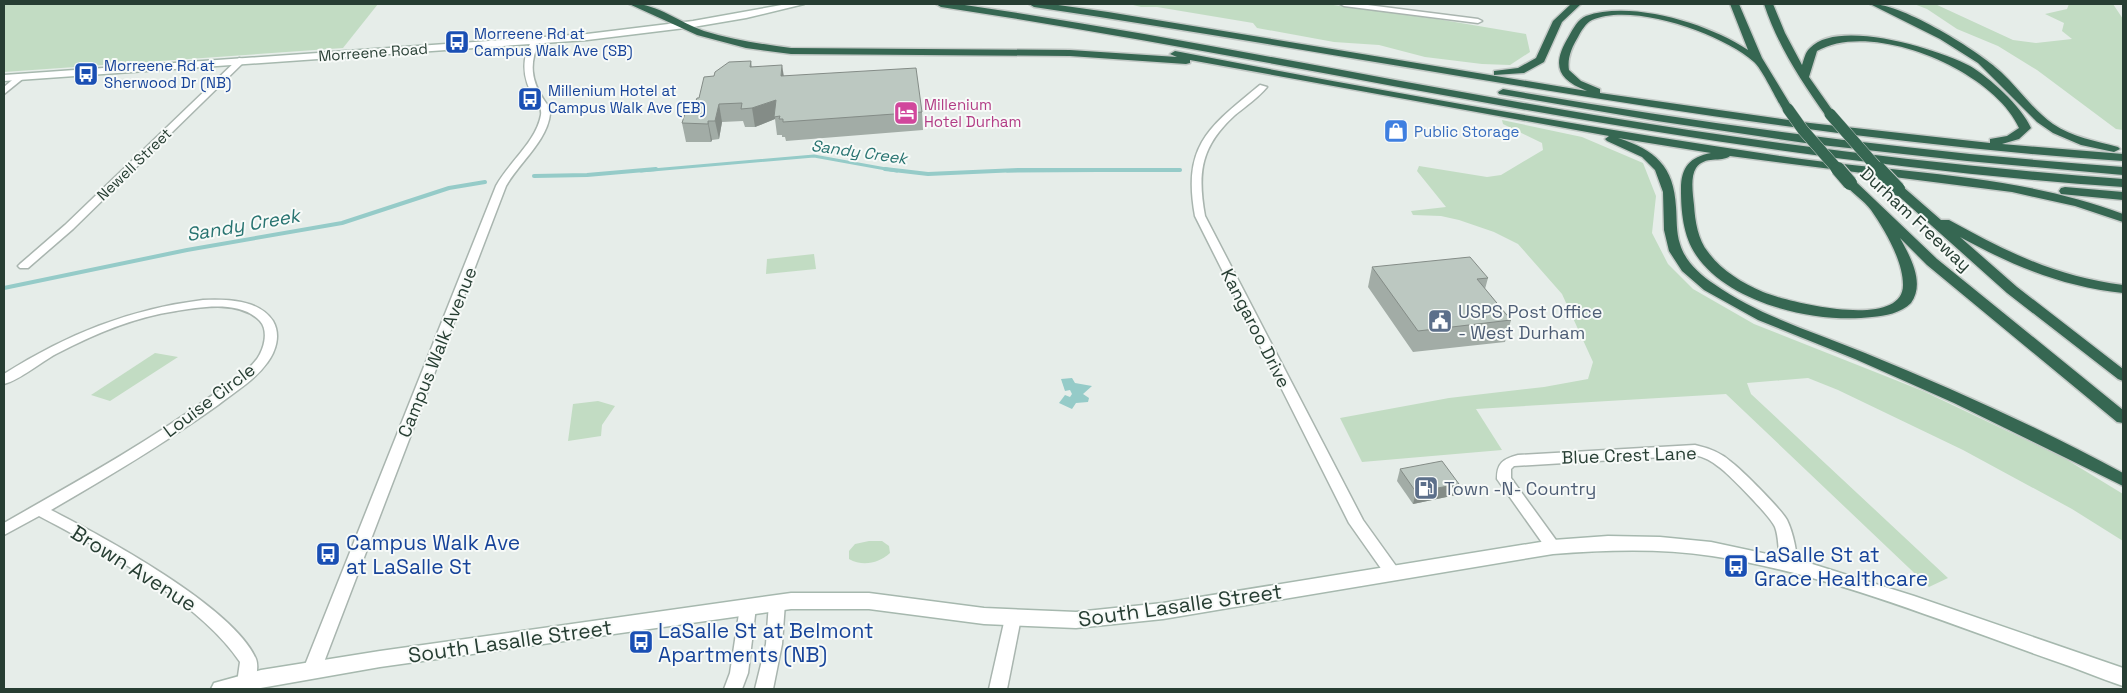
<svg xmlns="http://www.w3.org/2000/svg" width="2127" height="693" viewBox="0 0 2127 693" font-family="'Space Grotesk',sans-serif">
  <rect width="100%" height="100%" fill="#e6ede9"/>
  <!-- green -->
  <g fill="#c2dcc3">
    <polygon points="4,4 378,4 343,48 4,72"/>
    <polygon points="1129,4 1326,4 1437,19 1526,34 1530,52 1510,65 1482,64 1425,57 1379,45 1334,42 1257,28 1253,23 1157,7 1141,7"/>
    <polygon points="1914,4 1935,4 2013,40 2036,43 2072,39 2062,31 2064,23 2045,14 2067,9 2069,4 2113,4 2123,19 2123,130 2116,129 2037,70 1998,46 1957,29 1927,9"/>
    <polygon points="1502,120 1582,137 1643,163 1656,196 1652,233 1668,264 1693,289 1754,324 1923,391 2064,458 2123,494 2123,541 2072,509 1963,450 1838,390 1808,378 1747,383 1751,394 1948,578 1929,587 1726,394 1476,409 1502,450 1362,462 1340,418 1449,398 1544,387 1588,379 1593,362 1562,294 1518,244 1494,232 1459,220 1441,216 1413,215 1411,211 1446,207 1417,171 1419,166 1487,177 1501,175 1543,150 1542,143 1503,124"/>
    <polygon points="814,254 816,269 766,274 767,259"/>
    <polygon points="155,353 178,357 110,401 91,395"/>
    <polygon points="598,401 615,406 602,425 601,436 568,441 573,404"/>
    <path d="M869,541H882L889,546L890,553C879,563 863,567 849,559V551L855,544Z"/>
  </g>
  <!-- water -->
  <polygon fill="#95cbc8" points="1072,378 1075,383 1092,386 1083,394 1089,398 1088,402 1076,403 1072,409 1059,403 1065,395 1070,397 1072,394 1070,390 1065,391 1061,379"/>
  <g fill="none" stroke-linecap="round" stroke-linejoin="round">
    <!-- stream-far1 -->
    <g stroke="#95cbc8" stroke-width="3">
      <polyline points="641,171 814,156 897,171"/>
      <polyline points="1007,171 1180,170"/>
    </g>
    <!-- stream -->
    <g stroke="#95cbc8" stroke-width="4">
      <polyline points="885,169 928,174 1018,170 1180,170"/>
      <polyline points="534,176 587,175 656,169"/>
      <polyline points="4,288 187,250 342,223 449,188 485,182"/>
    </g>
    <defs>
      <g id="street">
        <polygon points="1340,4 1360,4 1478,19 1482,21 1478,23 1344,6"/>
        <path d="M532,40L539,42C529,63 531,81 544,100C547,105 551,108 550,114C547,141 519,163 506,186L321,670L318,675L312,677L306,675L303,670L496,186C509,162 536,142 541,115C542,109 539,106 536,101C523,81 520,61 532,40Z"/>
        <polygon points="239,58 246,60 73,229 28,268 20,268 18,266 20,264 65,225"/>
        <polygon points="18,75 25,77 4,94 4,87"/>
        <path d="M1260,85L1267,87C1258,98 1246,106 1235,115C1201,146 1197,172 1205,216L1363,520L1401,573L1399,577L1393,579L1387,577L1349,523L1195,216C1182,145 1209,127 1260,85Z"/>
        <path d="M203,300C226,299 258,299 273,321C281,335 276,351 267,363C255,380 234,392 218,405C165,443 108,477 51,510C102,536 234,607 256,659C259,667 256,680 252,688H240L237,683L240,662C201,603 102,549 39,516L4,535V523C72,484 142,446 207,399C223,388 244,376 257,359C264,349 269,331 260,321C240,300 201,307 176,311C134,317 94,334 56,354C41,362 20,380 4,384V374C66,335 129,309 203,300Z"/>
        <path d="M1695,445C1708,448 1720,452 1730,461C1741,469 1781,509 1787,520C1792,530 1800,558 1795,568L1789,570L1783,568C1777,556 1780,540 1775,527C1771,517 1729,474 1719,467C1712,461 1704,457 1695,455L1514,466L1511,469V478L1561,547L1558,551L1553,553L1548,551L1497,479C1497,463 1503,459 1518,455Z"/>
        <polygon points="777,597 783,599 785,603 782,644 773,689 755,689 766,644 769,603 771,599"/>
        <polygon points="748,601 754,603 756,607 748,673 742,689 724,689 730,673 740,607 742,603"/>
        <polygon points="1013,612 1019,613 1021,618 1007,689 989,689 1005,618 1007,613"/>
      </g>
      <g id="secondary">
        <polygon points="787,4 804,4 746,18 693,27 587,40 4,81 4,75 587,34 693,21"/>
        <path d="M1608,536L1660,537L1711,542L1809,563L1914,596L2123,668V686C2099,678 2076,668 2052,660C1941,621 1829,574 1712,556C1659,548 1606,550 1553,554L1163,619L1076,628L984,624L869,609H791L380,667L255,689H211L214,683L261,670L380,651L791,593H869L984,608L1076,612L1163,603L1553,540Z"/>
      </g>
      <g id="highway">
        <path d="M629,4C655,2 680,23 704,31C733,40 762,44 791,48L1070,50L1177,57L1170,54L1175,51C1376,90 1578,126 1780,156C1894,173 2015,173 2123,214V222L2075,206L2012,192L1730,156C1721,163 1705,155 1696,168C1690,177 1693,195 1694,205C1695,221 1698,240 1708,252C1721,270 1742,283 1763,292C1787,302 1903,331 1903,285C1903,260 1884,229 1871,210C1864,200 1851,193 1844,183L1850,179L1854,180L1937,259L2123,410V423L2117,422L1927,265L1900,238C1911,258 1925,283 1911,303C1901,313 1885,316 1872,317C1817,324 1729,304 1696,255C1683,236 1681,211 1681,189C1681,167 1690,157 1711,153L1618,138C1655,150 1674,166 1676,207C1677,219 1676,232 1680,244C1685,261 1699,274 1714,284C1759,316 1814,332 1865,353C1953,389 2040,428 2123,473V486L1954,403L1855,359L1758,320L1704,290L1682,271L1669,251L1664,230L1663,192L1655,170L1642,157L1607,141L1605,139L1609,136L1190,60V63L1186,64L1070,56L791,54L746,48L697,35Z"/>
        <path d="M936,4H958C1171,35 1382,80 1594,115C1769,144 1946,166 2123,179V187C1921,173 1720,144 1521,109C1328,75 1135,36 941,7Z"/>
        <path d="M1029,4H1051L1108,12L1587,91C1556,79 1552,64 1569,36C1573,29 1578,19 1586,16C1632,0 1709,24 1748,50L1730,4H1739L1762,58L1793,109L1792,111H1784C1776,100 1763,70 1754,62C1723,34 1633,2 1592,20C1586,23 1581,31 1578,37C1572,47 1567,58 1569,70L1581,81L1600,89V93L1810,123L1990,143V139L2007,136L2019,128C1994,71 1873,19 1817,51L1809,77L1835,114L1830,117L1826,116C1801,81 1778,46 1764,4H1773L1785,33L1802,65C1804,60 1805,52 1810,48C1838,18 1938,49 1970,66C1989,77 2022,107 2031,128L2019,139L2002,144L2123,154V161C1757,137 1397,61 1034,7Z"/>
        <polygon points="1571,4 1581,4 1562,22 1544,62 1524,73 1494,75 1494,71 1518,68 1536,58 1553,21"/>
        <path d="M1870,4C1900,2 1979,51 2001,72C2019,89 2033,110 2053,124C2072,137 2096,141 2118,147L2120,149L2114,152L2081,145L2053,133L2037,122L1978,63L1940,39Z"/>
        <path d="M1503,89C1709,125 1915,152 2123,167V175L1967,161L1812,144L1657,121L1499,94L1498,92Z"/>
        <path d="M1898,185L1902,186L1941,220H1949C2007,252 2057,277 2123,285V293C2063,287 2013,266 1960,237L2017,287L2123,369V381L2118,379L2007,293L1894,192L1892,189Z"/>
        <polygon points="2065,187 2123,192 2123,200 2061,194 2059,191 2061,188"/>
      </g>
    </defs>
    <!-- street casing -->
    <use href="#street" stroke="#a9b5af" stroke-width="3"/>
    <!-- secondary casing -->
    <use href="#secondary" stroke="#a6b8ae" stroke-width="3"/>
    <!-- highway casing -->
    <use href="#highway" stroke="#c3c9c6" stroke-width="3"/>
    <!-- street -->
    <use href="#street" fill="#fff" fill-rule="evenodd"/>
    <!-- secondary -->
    <use href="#secondary" fill="#fff" fill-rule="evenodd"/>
    <!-- highway -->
    <use href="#highway" fill="#366752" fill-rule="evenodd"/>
    <defs>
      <g id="highway-bridge-far1">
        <polyline points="1788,109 1803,130 1839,171"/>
        <polyline points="1830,114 1880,171"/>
      </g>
      <g id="highway-bridge">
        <polyline points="1838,169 1850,183"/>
        <polyline points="1879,169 1898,189"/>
      </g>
    </defs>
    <!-- highway-bridge-far1 casing -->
    <use href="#highway-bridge-far1" stroke="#c3c9c6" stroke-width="12" stroke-linecap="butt"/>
    <!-- highway-bridge casing -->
    <use href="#highway-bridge" stroke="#c3c9c6" stroke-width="16" stroke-linecap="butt"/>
    <!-- highway-bridge-far1 -->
    <use href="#highway-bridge-far1" stroke="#366752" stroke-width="11"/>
    <!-- highway-bridge -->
    <use href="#highway-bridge" stroke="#366752" stroke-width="14"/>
  </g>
  <!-- wall -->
  <g fill="#a2aca6">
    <polygon points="751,61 752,67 784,76 922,112 923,130 786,141 785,137 782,137 782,135 777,135 775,119 755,127 745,127 743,121 722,122 719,139 712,140 711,142 686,142 682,123 714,76"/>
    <polygon points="1372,267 1488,278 1485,289 1511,320 1505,342 1413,352 1368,287"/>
    <polygon points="1400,469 1459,484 1456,495 1413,504 1397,481"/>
  </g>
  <!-- shaded-wall -->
  <g fill="#848c87">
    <polygon points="782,65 785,83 781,76"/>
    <polygon points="776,100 775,119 755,127 752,108"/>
    <polygon points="719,104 722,122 719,139 715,121"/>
    <polygon points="708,121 712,140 711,142 708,124"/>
    <polygon points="1459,484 1456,495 1413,504 1416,492"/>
  </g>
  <!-- building -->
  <g fill="#bcc8c1" stroke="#848c87">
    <polygon points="751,61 750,67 782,65 781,76 916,68 922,112 783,122 783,119 779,119 780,116 774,117 776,100 752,108 741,109 742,103 719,104 715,121 708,121 708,124 682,123 688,104 695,103 697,98 699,98 704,77 714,76 715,72 729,62"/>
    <polygon points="1470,257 1488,278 1477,279 1511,320 1418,331 1372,267"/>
    <polygon points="1442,461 1459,484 1416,492 1400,469"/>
  </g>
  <!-- icons -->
  <defs>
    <symbol id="bus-square" viewBox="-11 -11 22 22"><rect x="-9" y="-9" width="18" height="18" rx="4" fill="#1a4fb4" stroke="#f7faf8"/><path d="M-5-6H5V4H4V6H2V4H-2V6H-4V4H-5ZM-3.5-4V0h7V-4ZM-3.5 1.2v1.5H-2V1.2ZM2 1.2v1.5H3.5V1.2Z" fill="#fff"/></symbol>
    <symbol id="hotel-square" viewBox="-11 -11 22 22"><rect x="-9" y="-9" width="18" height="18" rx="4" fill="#d1479c" stroke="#f7faf8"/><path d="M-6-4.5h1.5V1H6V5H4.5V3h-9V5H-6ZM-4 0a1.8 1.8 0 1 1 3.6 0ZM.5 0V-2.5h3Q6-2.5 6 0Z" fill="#fff"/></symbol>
    <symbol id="shop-square" viewBox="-11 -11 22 22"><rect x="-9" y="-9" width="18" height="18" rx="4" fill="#3f7fe0" stroke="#f7faf8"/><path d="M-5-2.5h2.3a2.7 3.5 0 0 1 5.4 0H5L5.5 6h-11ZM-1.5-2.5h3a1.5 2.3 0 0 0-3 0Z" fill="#fff"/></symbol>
    <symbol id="civic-square" viewBox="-11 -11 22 22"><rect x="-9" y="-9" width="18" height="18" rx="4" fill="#5c6f8a" stroke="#f7faf8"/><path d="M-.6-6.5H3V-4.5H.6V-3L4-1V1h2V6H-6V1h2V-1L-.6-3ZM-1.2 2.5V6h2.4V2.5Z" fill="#fff"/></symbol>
    <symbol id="fuel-square" viewBox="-11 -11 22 22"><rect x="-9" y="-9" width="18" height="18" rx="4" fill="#5c6f8a" stroke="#f7faf8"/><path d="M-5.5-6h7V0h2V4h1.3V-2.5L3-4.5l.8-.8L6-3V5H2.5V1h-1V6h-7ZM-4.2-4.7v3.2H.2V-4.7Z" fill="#fff"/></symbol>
  </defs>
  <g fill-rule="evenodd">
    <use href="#bus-square" x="443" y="28" width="28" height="28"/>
    <use href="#bus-square" x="72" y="60" width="28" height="28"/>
    <use href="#bus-square" x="516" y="85" width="28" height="28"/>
    <use href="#hotel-square" x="892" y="99" width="28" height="28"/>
    <use href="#shop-square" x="1382" y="117" width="28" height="28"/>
    <use href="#civic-square" x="1426" y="307" width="28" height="28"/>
    <use href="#fuel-square" x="1412" y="474" width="28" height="28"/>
    <use href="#bus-square" x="314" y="540" width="28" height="28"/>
    <use href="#bus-square" x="1722" y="552" width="28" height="28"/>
    <use href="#bus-square" x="627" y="628" width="28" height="28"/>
  </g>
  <g text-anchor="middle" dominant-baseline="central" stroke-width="4" stroke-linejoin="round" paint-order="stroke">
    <!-- far-transit labels -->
    <g font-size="15" fill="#164399" stroke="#f7faf8" text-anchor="start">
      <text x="474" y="33">Morreene Rd at<tspan x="474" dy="17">Campus Walk Ave (SB)</tspan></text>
      <text x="104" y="65">Morreene Rd at<tspan x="104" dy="17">Sherwood Dr (NB)</tspan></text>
      <text x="548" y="90">Millenium Hotel at<tspan x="548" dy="17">Campus Walk Ave (EB)</tspan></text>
    </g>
    <!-- far-street labels -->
    <g font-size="15" fill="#273e33" stroke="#f7faf8">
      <text transform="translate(373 52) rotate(-4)">Morreene Road</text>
      <text transform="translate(134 164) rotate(-44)">Newell Street</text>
    </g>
    <!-- far-hotel labels -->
    <g font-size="15" fill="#b23c85" stroke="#f7faf8" text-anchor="start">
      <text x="924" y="104">Millenium<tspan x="924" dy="17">Hotel Durham</tspan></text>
    </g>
    <!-- far-shop labels -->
    <g font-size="15" fill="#366cbe" stroke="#f7faf8" text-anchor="start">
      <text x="1414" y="131">Public Storage</text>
    </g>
    <!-- far-water labels -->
    <g font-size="16" font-style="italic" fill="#277370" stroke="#f7faf8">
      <text transform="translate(859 152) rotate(8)">Sandy Creek</text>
    </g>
    <!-- street labels -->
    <g font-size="18" fill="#273e33" stroke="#f7faf8">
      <text transform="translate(1916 219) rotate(43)">Durham Freeway</text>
      <text transform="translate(1256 328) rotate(63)">Kangaroo Drive</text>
      <text transform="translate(437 352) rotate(-68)">Campus Walk Avenue</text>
      <text transform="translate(209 400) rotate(-37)">Louise Circle</text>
      <text transform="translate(1629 455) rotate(-2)">Blue Crest Lane</text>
    </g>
    <!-- service labels -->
    <g font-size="18" fill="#4e5e75" stroke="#f7faf8" text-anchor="start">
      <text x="1458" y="311">USPS Post Office<tspan x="1458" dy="21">- West Durham</tspan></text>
      <text x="1444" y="488">Town -N- Country</text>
    </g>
    <!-- water labels -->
    <g font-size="19" font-style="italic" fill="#277370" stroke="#f7faf8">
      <text transform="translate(243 225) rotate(-10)">Sandy Creek</text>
    </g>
    <!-- near-transit labels -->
    <g font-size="21" fill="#164399" stroke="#f7faf8" text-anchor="start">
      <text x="346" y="542">Campus Walk Ave<tspan x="346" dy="24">at LaSalle St</tspan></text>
      <text x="1754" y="554">LaSalle St at<tspan x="1754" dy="24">Grace Healthcare</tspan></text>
      <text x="658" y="630">LaSalle St at Belmont<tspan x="658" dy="24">Apartments (NB)</tspan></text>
    </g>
    <!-- near-street labels -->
    <g font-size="21" fill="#273e33" stroke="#f7faf8">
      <text transform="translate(134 568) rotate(32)">Brown Avenue</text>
      <text transform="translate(1180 605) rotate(-8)">South Lasalle Street</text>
      <text transform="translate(510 641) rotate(-8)">South Lasalle Street</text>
    </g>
  </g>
  <!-- border -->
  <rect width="2127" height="693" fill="none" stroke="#273e33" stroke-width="10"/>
</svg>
